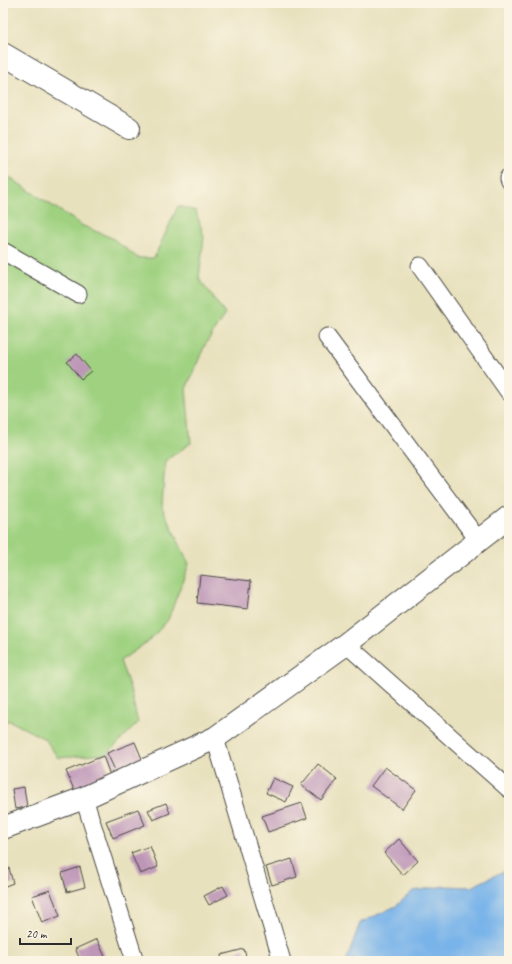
<svg xmlns="http://www.w3.org/2000/svg" width="512" height="964" viewBox="0 0 512 964" font-family="Caveat,sans-serif">
  <rect width="100%" height="100%" fill="#fcf5e5"/>
  <filter id="ink" filterUnits="userSpaceOnUse"><feTurbulence type="fractalNoise" baseFrequency=".025" numOctaves="2"/><feDisplacementMap in="SourceGraphic" scale="8" xChannelSelector="R" yChannelSelector="G"/><feConvolveMatrix kernelMatrix="1 2 1 2 8 2 1 2 1" color-interpolation-filters="sRGB"/></filter>
  <filter id="wash" filterUnits="userSpaceOnUse"><feTurbulence type="fractalNoise" baseFrequency=".012" numOctaves="4" result="noise"/><feDisplacementMap in="SourceGraphic" scale="16" xChannelSelector="R" yChannelSelector="G"/><feGaussianBlur stdDeviation="0.9" result="paint"/><feColorMatrix in="noise" values="0 0 0 0 0 0 0 0 0 0 0 0 0 0 0 0 0 1.4 0 .05"/><feComposite in="paint" operator="in"/></filter>
  <g filter="url(#wash)">
    <rect width="100%" height="100%" fill="#e8e1be"/>
    <!-- green -->
    <polygon fill="#9fd180" stroke="#657e56" points="3,173 83,226 112,238 138,258 154,258 178,206 196,211 204,237 199,278 225,314 205,345 186,389 191,443 165,461 162,507 189,564 168,620 150,640 120,661 130,688 138,723 107,754 58,758 45,739 8,720 3,727"/>
    <!-- water -->
    <polygon fill="#78b3e9" stroke="#526f8a" points="509,866 509,961 346,961 360,923 396,906 413,891 445,886 471,887 504,871"/>
    <g id="blocks">
      <!-- building -->
      <g fill="#bd96b8">
        <polygon points="77,354 91,371 81,379 67,362"/>
        <polygon points="200,575 251,581 248,609 197,603"/>
        <polygon points="135,742 145,766 118,777 107,753"/>
        <polygon points="103,756 111,778 75,792 66,771"/>
        <polygon points="318,764 337,779 321,800 301,785"/>
        <polygon points="385,767 416,790 402,809 371,786"/>
        <polygon points="273,778 293,787 286,802 266,793"/>
        <polygon points="24,787 27,807 15,809 12,789"/>
        <polygon points="166,803 170,813 153,820 148,810"/>
        <polygon points="302,803 307,818 268,832 262,816"/>
        <polygon points="138,809 145,825 113,838 106,821"/>
        <polygon points="399,839 418,861 403,875 384,853"/>
        <polygon points="150,846 158,867 140,874 131,853"/>
        <polygon points="292,859 297,877 272,885 266,867"/>
        <polygon points="80,867 85,887 67,892 62,873"/>
        <polygon points="9,868 13,883 3,887 3,870"/>
        <polygon points="223,886 228,895 209,905 204,896"/>
        <polygon points="50,890 60,916 42,923 32,896"/>
        <polygon points="97,939 107,961 81,961 75,949"/>
        <polygon points="244,949 247,960 241,961 222,961 221,955"/>
      </g>
    </g>
  </g>
  <g filter="url(#ink)">
    <use href="#blocks" fill-opacity="0" stroke="#474641" stroke-width="1"/>
    <g fill="none" stroke-linecap="round" stroke-linejoin="round">
      <defs>
        <g id="minor">
          <polyline points="508,178 509,181"/>
          <polyline points="3,251 78,294"/>
          <polyline points="420,266 509,392"/>
          <polyline points="327,337 479,541"/>
          <polyline points="346,644 509,789"/>
          <polyline points="215,738 282,961"/>
          <polyline points="84,798 135,961"/>
        </g>
        <g id="tertiary">
          <polyline points="3,54 129,128"/>
          <polyline points="3,828 84,798 215,738 346,644 509,517"/>
        </g>
      </defs>
      <!-- minor casing -->
      <use href="#minor" stroke="#474641" stroke-width="19"/>
      <!-- tertiary casing -->
      <use href="#tertiary" stroke="#474641" stroke-width="24"/>
      <!-- minor -->
      <use href="#minor" stroke="#fff" stroke-width="17"/>
      <!-- tertiary -->
      <use href="#tertiary" stroke="#fff" stroke-width="22"/>
    </g>
  </g>
  <!-- margin -->
  <rect width="512" height="964" fill="none" stroke="#fcf5e5" stroke-width="16"/>
  <!-- scale -->
  <path d="M20 938v6h51v-6" fill="none" stroke="#2b2b2b" stroke-width="2"/>
  <text x="26" y="938" font-size="12" fill="#2b2b2b" stroke="#fcf5e5" stroke-width="3" paint-order="stroke">20 m</text>
</svg>
